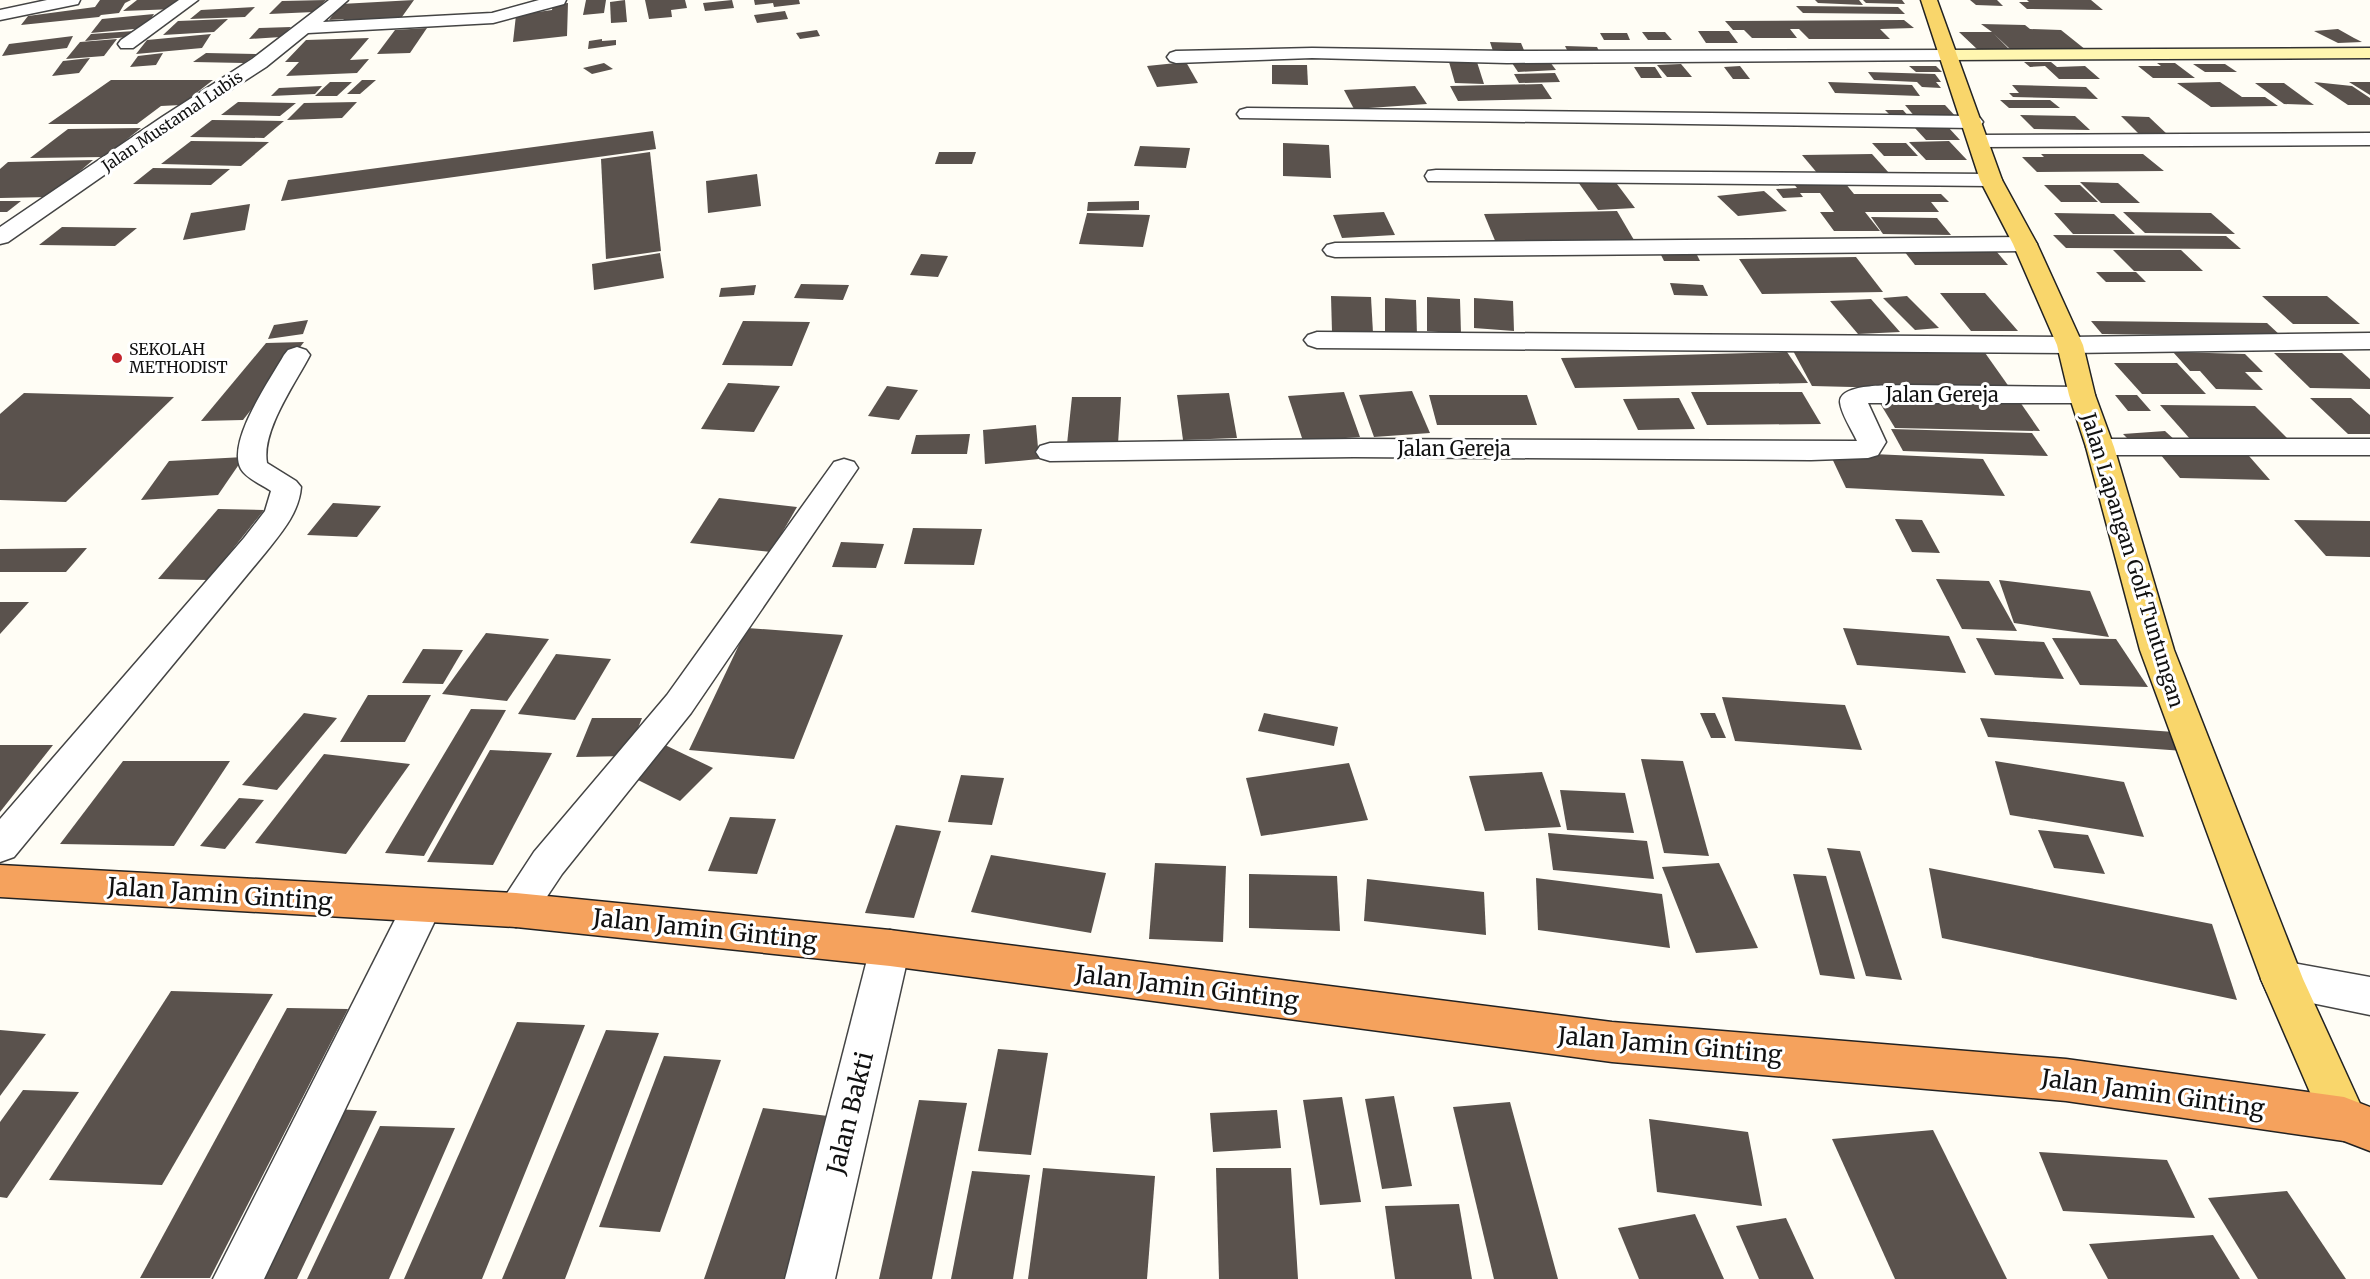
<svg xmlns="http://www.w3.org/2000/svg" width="2370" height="1279" viewBox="0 0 2370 1279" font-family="Merriweather,serif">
  <rect width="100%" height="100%" fill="#fffdf5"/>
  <!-- building -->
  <g fill="#5a524d">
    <polygon points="100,0 131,0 125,3 119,13 101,15 99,17 21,25 28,16 95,7"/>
    <polygon points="137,0 185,0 175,9 123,11"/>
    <polygon points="326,0 314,12 269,14 282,1"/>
    <polygon points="414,0 399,21 339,25 344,19 329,20 341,4"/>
    <polygon points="586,0 606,0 604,13 583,15"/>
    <polygon points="625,0 627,22 611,23 610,2"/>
    <polygon points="645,0 685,0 687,8 671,10 672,17 649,19"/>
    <polygon points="732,0 734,8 705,11 703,3"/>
    <polygon points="754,0 799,0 800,4 774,7 773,3 755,5"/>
    <polygon points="1815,0 1859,0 1863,5 1818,3"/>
    <polygon points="1863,0 1902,0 1905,4 1866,3"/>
    <polygon points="1970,0 1997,0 2003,6 1976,5"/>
    <polygon points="2027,0 2091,0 2103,10 2027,9 2019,2 2029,2"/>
    <polygon points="568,3 567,36 513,42 516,15 552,10 553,4"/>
    <polygon points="1796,6 1898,7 1905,14 1803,13"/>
    <polygon points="255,7 245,17 190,19 201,10"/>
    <polygon points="785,11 788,19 757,23 754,15"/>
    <polygon points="154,14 145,28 91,33 102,19"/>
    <polygon points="228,19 214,32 163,35 178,21"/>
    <polygon points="1904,20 1914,28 1880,29 1890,39 1809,39 1799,29 1790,29 1797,38 1752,38 1744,30 1733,30 1725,21"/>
    <polygon points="1981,24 2025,25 2030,29 2061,30 2086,50 2011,50 1994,34 2011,51 1978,50 1959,32 1992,32"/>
    <polygon points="291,27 281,37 249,39 259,28"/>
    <polygon points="427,28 410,53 377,54 395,30"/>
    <polygon points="2338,29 2354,38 2362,42 2338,43 2314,31"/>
    <polygon points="817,30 820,36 800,39 796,33"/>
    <polygon points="134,31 128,37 85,41 91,34"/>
    <polygon points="1698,31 1729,31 1738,43 1706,43"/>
    <polygon points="1642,32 1665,32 1672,40 1648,40"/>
    <polygon points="1600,33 1627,33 1630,40 1604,40"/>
    <polygon points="211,34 202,48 136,54 147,40"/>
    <polygon points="73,36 67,48 2,56 9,44"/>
    <polygon points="369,38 350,60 369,59 357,73 286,76 299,62 285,62 306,40"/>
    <polygon points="117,39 104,56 66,59 80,42"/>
    <polygon points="602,39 602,41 616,40 616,45 588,49 589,41"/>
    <polygon points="1490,42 1521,43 1526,55 1494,54"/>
    <polygon points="1565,46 1597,47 1601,55 1569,54"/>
    <polygon points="163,53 156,65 130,67 138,56"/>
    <polygon points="206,53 257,54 244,63 193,62"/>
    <polygon points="90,58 79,73 52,76 63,61"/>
    <polygon points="1186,62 1198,83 1157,87 1147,66"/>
    <polygon points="1449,62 1477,62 1484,84 1455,83"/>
    <polygon points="1550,62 1556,70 1518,72 1512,63"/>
    <polygon points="2024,62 2051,62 2057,67 2085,66 2100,79 2059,79 2045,66 2030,67"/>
    <polygon points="604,63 613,69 592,74 583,68"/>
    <polygon points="2157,63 2175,63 2195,78 2153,78 2138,66 2161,66"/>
    <polygon points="1681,64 1692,77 1667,77 1657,65"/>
    <polygon points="2193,64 2225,64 2237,72 2205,72"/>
    <polygon points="1272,65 1307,65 1308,85 1272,84"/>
    <polygon points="1740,66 1750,79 1733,79 1724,67"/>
    <polygon points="1909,66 1936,66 1942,72 1916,72"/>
    <polygon points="1634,67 1655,67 1662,78 1641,78"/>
    <polygon points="1868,72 1935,74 1941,82 1936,82 1941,88 1922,87 1917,82 1874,80"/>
    <polygon points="1555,73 1560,82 1519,83 1514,74"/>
    <polygon points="111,80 213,80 181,105 161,106 137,124 48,124"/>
    <polygon points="362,80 376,80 360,94 347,94"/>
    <polygon points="330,82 352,82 337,96 315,96"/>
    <polygon points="1828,82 1912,85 1920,96 1835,93"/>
    <polygon points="2220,82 2242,97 2265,97 2278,106 2211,107 2177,83"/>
    <polygon points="2314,82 2352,86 2370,98 2370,105 2348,105"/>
    <polygon points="2349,82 2370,82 2370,95"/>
    <polygon points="2255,83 2284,83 2314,105 2284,104"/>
    <polygon points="1542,84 1552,99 1458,101 1450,86"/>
    <polygon points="2012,85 2086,87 2098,99 2013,97 2009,93 2019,93"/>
    <polygon points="322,86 315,94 271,96 279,88"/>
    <polygon points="1415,86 1427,104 1354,109 1344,90"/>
    <polygon points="2000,100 2050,100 2060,108 2009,108"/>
    <polygon points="238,102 296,103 280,116 221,115"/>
    <polygon points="357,102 342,118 287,120 304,103"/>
    <polygon points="1905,105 1945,105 1958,119 1916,118"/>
    <polygon points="1885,110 1903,110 1910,118 1893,118"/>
    <polygon points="2020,115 2075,116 2090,130 2034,129"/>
    <polygon points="2121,116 2149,117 2168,135 2139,134"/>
    <polygon points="212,120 284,121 264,138 190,137"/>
    <polygon points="1914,127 1948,127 1960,140 1926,140"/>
    <polygon points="141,128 105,157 30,158 68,129"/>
    <polygon points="653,131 656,149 281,201 288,180"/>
    <polygon points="191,141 269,142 241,166 161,164"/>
    <polygon points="1949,141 1967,160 1926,160 1909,142"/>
    <polygon points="1283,143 1329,145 1331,178 1283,176"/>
    <polygon points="1872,143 1906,143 1918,156 1884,156"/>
    <polygon points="1140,146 1190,148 1186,168 1134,166"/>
    <polygon points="650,152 661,251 606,259 601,159"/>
    <polygon points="939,152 976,152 972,164 935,164"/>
    <polygon points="1872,154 1889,173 1818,174 1802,155"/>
    <polygon points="2041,154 2143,154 2164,171 2037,172 2022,157 2044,157"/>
    <polygon points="93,160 50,197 0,198 0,169 8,162"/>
    <polygon points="153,168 230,169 211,185 133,184"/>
    <polygon points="757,174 761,206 708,213 706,181"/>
    <polygon points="1614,180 1635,208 1598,210 1578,182"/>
    <polygon points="2080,182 2118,183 2140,203 2101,203"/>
    <polygon points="1793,183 1845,183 1854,194 1941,194 1949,202 1931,202 1939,212 1865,212 1880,231 1834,231 1820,212 1834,212 1820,193 1800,193 1803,197 1783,198 1776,189 1797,188"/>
    <polygon points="2044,185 2080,185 2098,202 2061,202"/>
    <polygon points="1764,191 1787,211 1738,216 1717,196"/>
    <polygon points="0,201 21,201 7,212 0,212"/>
    <polygon points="1139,201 1139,210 1087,211 1088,202"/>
    <polygon points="250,204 245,230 183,240 191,213"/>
    <polygon points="1617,211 1634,240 1496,243 1484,214"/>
    <polygon points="1384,212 1395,235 1342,238 1333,215"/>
    <polygon points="2123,212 2211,213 2235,234 2145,233"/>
    <polygon points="1087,213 1150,215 1143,247 1079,244"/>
    <polygon points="2054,213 2114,214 2135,234 2073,234"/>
    <polygon points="1871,217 1937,218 1951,235 1883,234"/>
    <polygon points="62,227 137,228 115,246 39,245"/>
    <polygon points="2053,235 2226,236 2241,249 2066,248"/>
    <polygon points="2113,250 2181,250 2203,271 2134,271"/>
    <polygon points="1659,251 1695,251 1700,261 1664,261"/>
    <polygon points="1904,251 1996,251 2008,265 1915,265"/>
    <polygon points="660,253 664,278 594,290 592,264"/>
    <polygon points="921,254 948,256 938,277 910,275"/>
    <polygon points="1856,257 1883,292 1762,294 1739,259"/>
    <polygon points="2096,272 2136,272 2146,282 2106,282"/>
    <polygon points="1670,283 1703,285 1708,296 1674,295"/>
    <polygon points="801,284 849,285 843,300 794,298"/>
    <polygon points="756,285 754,295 719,297 721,288"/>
    <polygon points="1940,293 1985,293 2018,331 1971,331"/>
    <polygon points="1331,296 1371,297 1373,333 1332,332"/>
    <polygon points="1907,296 1939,328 1915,330 1883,298"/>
    <polygon points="2262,296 2327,296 2360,324 2293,324"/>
    <polygon points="1427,297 1460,299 1461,334 1427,331"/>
    <polygon points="1385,298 1416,300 1417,336 1385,334"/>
    <polygon points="1474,298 1513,301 1514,331 1474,328"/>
    <polygon points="1871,299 1900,332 1858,334 1830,301"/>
    <polygon points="308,320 303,334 268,339 274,325"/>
    <polygon points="743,321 810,322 792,366 722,365"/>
    <polygon points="2091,321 2267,323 2281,336 2102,334"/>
    <polygon points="304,342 243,420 201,421 266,343"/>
    <polygon points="1791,347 1983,350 2012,391 1812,386"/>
    <polygon points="1787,352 1808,383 1575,388 1561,358"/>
    <polygon points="2173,352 2245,354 2263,372 2245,372 2263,390 2216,389 2200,371 2190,371"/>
    <polygon points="2274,353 2342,353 2370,379 2370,389 2310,388"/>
    <polygon points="2114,363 2177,363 2206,394 2142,394"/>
    <polygon points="728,383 780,386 754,432 701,429"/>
    <polygon points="887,386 918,390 899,420 868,416"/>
    <polygon points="1412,391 1430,433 1374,437 1359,395"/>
    <polygon points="1344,392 1360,437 1303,441 1288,396"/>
    <polygon points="1691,392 1802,392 1821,424 1707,425"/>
    <polygon points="24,393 174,397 66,502 0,500 0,414"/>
    <polygon points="1229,393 1237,438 1183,440 1177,395"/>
    <polygon points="1429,395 1527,395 1537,425 1437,425"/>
    <polygon points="2115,395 2137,395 2151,411 2128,411"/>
    <polygon points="1072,397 1121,397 1118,444 1067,444"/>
    <polygon points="1679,398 1695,429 1638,430 1623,399"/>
    <polygon points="2310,398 2351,398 2370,415 2370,434 2348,434"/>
    <polygon points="1878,400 2020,402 2040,431 1895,428"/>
    <polygon points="2160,405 2255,406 2290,441 2191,440"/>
    <polygon points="1036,425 1039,459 985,464 983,430"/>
    <polygon points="1891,429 2032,433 2048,456 1903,451"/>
    <polygon points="2165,431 2177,442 2134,445 2123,434"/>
    <polygon points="970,434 967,454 911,454 916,435"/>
    <polygon points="1829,452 1983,459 2005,496 1846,488"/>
    <polygon points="2160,454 2249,456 2270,480 2180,478"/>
    <polygon points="244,457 218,495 141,500 169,461"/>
    <polygon points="719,498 797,507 771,552 690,543"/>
    <polygon points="333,503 381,506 357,537 307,535"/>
    <polygon points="218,509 264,510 208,580 158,579"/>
    <polygon points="1895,519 1922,520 1940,553 1912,552"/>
    <polygon points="2294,520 2370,521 2370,557 2326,556"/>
    <polygon points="913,528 982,529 974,565 904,564"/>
    <polygon points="841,542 884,544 876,568 832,567"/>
    <polygon points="87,548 66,572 0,572 0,549"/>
    <polygon points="1936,579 1989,581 2017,631 1962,629"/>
    <polygon points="1999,580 2090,591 2109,637 2014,623"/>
    <polygon points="0,602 29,602 0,634"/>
    <polygon points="747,628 843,635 794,759 689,750"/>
    <polygon points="1843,628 1949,636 1966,673 1857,665"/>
    <polygon points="486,633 549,639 507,701 442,694"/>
    <polygon points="1976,638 2044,642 2064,679 1995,675"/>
    <polygon points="2052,638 2116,639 2148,687 2080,685"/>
    <polygon points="423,649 463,650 443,684 402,683"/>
    <polygon points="556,654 611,659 575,720 518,714"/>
    <polygon points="368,695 431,695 405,742 340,742"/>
    <polygon points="1722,697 1845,705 1862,750 1735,741"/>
    <polygon points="471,709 506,710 424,856 385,853"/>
    <polygon points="304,713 337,718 277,790 242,785"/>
    <polygon points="1264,713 1338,727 1334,746 1258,731"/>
    <polygon points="1700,713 1715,713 1726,738 1711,738"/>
    <polygon points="592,718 642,718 627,756 576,757"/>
    <polygon points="1980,718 2174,732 2184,751 1988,737"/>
    <polygon points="0,745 53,745 0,812"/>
    <polygon points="665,745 713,768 680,801 632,777"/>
    <polygon points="490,750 552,753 493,865 427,862"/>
    <polygon points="324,754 410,764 346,854 255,843"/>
    <polygon points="1641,759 1683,761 1709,856 1664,853"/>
    <polygon points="123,761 230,761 174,846 60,844"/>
    <polygon points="1995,761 2124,782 2144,837 2010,815"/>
    <polygon points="1349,763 1368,820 1261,836 1246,778"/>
    <polygon points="1542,772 1561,827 1485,831 1469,776"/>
    <polygon points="961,775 1004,778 992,825 948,822"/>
    <polygon points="1560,790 1625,793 1634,833 1567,830"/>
    <polygon points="239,798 264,800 225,849 200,846"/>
    <polygon points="730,817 776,819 757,874 708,871"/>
    <polygon points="896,825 941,831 914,918 865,913"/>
    <polygon points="2038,830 2088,835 2105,874 2054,868"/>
    <polygon points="1548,833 1647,841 1654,879 1553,870"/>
    <polygon points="1827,848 1860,851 1902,980 1866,976"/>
    <polygon points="991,855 1106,873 1091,933 971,912"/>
    <polygon points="1155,863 1226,866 1223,942 1149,939"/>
    <polygon points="1719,863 1758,948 1696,953 1662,867"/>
    <polygon points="1929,868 2212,924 2237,1000 1942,938"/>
    <polygon points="1249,874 1337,876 1340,931 1249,928"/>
    <polygon points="1793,874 1826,876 1855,979 1820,975"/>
    <polygon points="1536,878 1662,894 1670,948 1538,930"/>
    <polygon points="1367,879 1484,892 1486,935 1364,921"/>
    <polygon points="171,991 273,994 162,1185 49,1180"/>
    <polygon points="287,1008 348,1009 210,1278 140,1278"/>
    <polygon points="517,1022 585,1025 482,1279 404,1279"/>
    <polygon points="0,1030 46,1034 0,1096"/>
    <polygon points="606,1030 659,1033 565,1279 502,1279"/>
    <polygon points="998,1049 1048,1053 1031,1155 978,1151"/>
    <polygon points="664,1056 721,1060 660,1232 599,1227"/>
    <polygon points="23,1090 79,1092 7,1198 0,1197 0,1122"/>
    <polygon points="1394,1096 1412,1186 1382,1189 1365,1099"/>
    <polygon points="1342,1097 1361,1202 1320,1205 1303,1100"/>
    <polygon points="919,1100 967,1103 932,1279 879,1279"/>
    <polygon points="1510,1102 1558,1279 1494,1279 1453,1107"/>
    <polygon points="763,1108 836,1117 787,1279 704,1279"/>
    <polygon points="331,1109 377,1111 297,1279 244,1279"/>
    <polygon points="1277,1110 1281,1148 1213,1152 1210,1113"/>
    <polygon points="1649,1119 1748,1132 1762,1206 1657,1192"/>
    <polygon points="380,1126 455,1128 389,1279 307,1279"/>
    <polygon points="1933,1130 2007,1279 1895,1279 1832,1139"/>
    <polygon points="2039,1152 2167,1160 2195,1218 2063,1211"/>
    <polygon points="1043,1168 1155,1176 1147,1279 1028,1279"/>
    <polygon points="1216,1168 1291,1168 1298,1279 1219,1279"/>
    <polygon points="972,1171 1030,1175 1013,1279 951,1279"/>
    <polygon points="2287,1191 2346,1279 2258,1279 2208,1198"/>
    <polygon points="1459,1204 1472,1279 1395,1279 1385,1206"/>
    <polygon points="1695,1214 1724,1279 1639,1279 1618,1228"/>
    <polygon points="1786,1218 1814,1279 1759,1279 1736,1226"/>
    <polygon points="2213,1235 2240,1279 2108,1279 2089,1244"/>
  </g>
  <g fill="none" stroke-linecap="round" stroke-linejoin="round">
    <defs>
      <g id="street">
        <polygon points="47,0 80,0 78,4 0,20 0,10"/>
        <polygon points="179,0 198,0 133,48 121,48 118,44 121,40"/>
        <polygon points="329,0 348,0 323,22 492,13 539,0 566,0 564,4 493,23 308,33 266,67 176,125 8,242 0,244 0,227 162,117 252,59"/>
        <polygon points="1312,48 1507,51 1949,50 1955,51 1958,55 1955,59 1949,60 1507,63 1312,58 1176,63 1170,61 1167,57 1170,53 1176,51"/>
        <polygon points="1247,108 1973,116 1980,118 1983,122 1980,126 1973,128 1240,118 1237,114 1240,110"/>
        <polygon points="2370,133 2370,145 1980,147 1973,145 1970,141 1973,137 1980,135"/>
        <polygon points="1436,170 1991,174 1999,175 2002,180 1999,185 1991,186 1428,181 1425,176 1428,171"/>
        <polygon points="2025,237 2033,239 2037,244 2033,249 2025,251 1335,257 1327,255 1323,250 1327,245 1335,243"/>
        <polygon points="1317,332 2070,337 2370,333 2370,349 2070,353 1317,348 1308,345 1304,340 1308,335"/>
        <path d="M297,347L306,350L310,355C295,384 261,431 267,463L296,481L301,487C299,513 281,533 266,552L14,857L0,862V819L244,538L265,511L271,491C262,485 246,478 241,469C226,442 270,380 284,355L288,350Z"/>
        <path d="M1909,385L2082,387L2091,389L2095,395L2091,401L2082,403H1868L1886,442L1878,455L1868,458L1811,460L1354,457L1050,461L1040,458L1036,452L1040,446L1050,443L1354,439L1857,441C1852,430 1841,414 1840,402C1840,382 1895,386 1909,385Z"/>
        <polygon points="2100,439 2370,439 2370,455 2100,455 2090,453 2086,447 2090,441"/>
        <polygon points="844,459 854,462 858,468 691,713 562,874 530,922 516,927 502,922 496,910 534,852 667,695 834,462"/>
        <polygon points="422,889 436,894 442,906 264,1279 213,1279 408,894"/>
        <polygon points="890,930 904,935 910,948 835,1279 785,1279 870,948 876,935"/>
        <polygon points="2282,961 2370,977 2370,1015 2282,997 2267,992 2261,979 2267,966"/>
      </g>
      <polygon id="secondary" points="2370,48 2370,58 1949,60 1943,59 1940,55 1943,51 1949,50"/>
      <polygon id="primary" points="1921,0 1937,0 2002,180 2037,244 2083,345 2095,395 2114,447 2174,650 2303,979 2367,1119 2360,1134 2344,1141 2328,1134 2261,979 2140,650 2086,447 2069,395 2057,345 2013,244 1980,180"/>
      <polygon id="highway" points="0,865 516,893 890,930 1612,1022 2066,1059 2344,1097 2370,1107 2370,1151 2344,1141 2066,1101 1612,1062 890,966 516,927 0,897"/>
    </defs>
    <!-- street casing -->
    <use href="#street" stroke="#444" stroke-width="3"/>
    <!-- secondary casing -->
    <use href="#secondary" stroke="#333" stroke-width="3"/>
    <!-- primary casing -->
    <use href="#primary" stroke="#222" stroke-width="3"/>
    <!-- highway casing -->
    <use href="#highway" stroke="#222" stroke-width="3"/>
    <!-- street -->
    <use href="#street" fill="#fff" fill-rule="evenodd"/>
    <!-- secondary -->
    <use href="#secondary" fill="#fff6b0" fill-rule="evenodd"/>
    <!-- primary -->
    <use href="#primary" fill="#f9d66b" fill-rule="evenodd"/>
    <!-- highway -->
    <use href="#highway" fill="#f5a25d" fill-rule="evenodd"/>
  </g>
  <!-- markers -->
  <circle fill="#c4262e" stroke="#fff" stroke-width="2" cx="117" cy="358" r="6"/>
  <g text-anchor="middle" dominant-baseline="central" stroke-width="6" stroke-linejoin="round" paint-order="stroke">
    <!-- far-street labels -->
    <g font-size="16" fill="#111" stroke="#fff">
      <text transform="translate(172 121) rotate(-34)">Jalan Mustamal Lubis</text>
    </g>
    <!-- far-poi labels -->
    <g font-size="16" fill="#111" stroke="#fff" text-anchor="start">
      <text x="129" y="349">SEKOLAH<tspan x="129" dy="18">METHODIST</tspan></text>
    </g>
    <!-- street labels -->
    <g font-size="20" fill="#111" stroke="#fff">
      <text x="1942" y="394">Jalan Gereja</text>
      <text x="1454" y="448">Jalan Gereja</text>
      <text transform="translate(2133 560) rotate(73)">Jalan Lapangan Golf Tuntungan</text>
    </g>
    <!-- near-street labels -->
    <g font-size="24" fill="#111" stroke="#fff">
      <text transform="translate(220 894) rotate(4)">Jalan Jamin Ginting</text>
      <text transform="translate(705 929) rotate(6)">Jalan Jamin Ginting</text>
      <text transform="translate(1187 987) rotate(7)">Jalan Jamin Ginting</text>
      <text transform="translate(1670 1045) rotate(5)">Jalan Jamin Ginting</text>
      <text transform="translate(2153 1093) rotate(8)">Jalan Jamin Ginting</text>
      <text transform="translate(850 1113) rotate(-76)">Jalan Bakti</text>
    </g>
  </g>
</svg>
